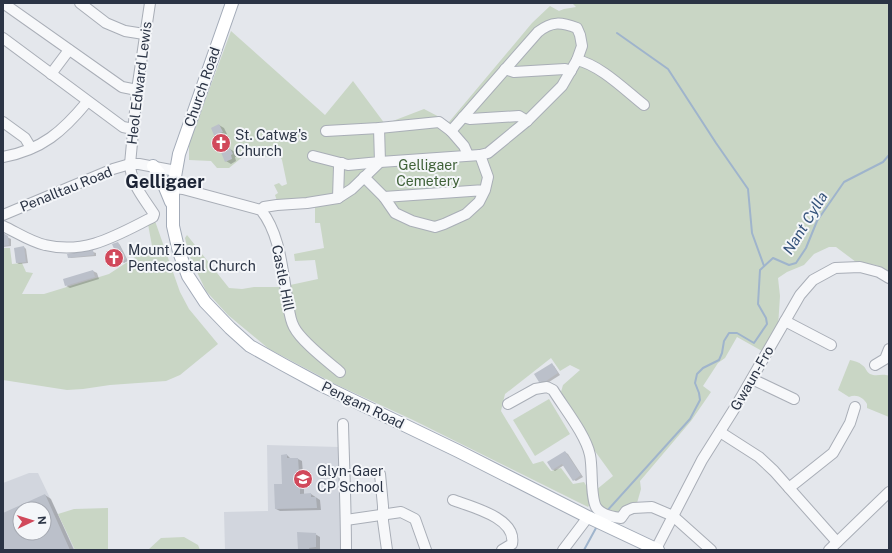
<svg xmlns="http://www.w3.org/2000/svg" width="892" height="553" viewBox="0 0 892 553" font-family="'Public Sans',sans-serif">
  <rect width="100%" height="100%" fill="#e4e7ec"/>
  <!-- built -->
  <g fill="#d2d6de" fill-rule="evenodd">
    <polygon points="267,445 339,447 340,516 342,537 342,550 225,550 224,512 268,511"/>
    <path d="M29,473H38L75,550H3V483ZM20,509H44V533H20Z"/>
  </g>
  <!-- green -->
  <g fill="#c9d6c5">
    <polygon points="572,3 889,3 889,272 876,265 856,262 836,247 829,247 814,254 804,265 787,272 778,278 780,296 778,327 762,351 737,337 725,358 718,363 703,386 711,392 691,421 640,481 641,489 637,503 626,507 617,513 608,513 600,506 596,490 613,476 589,443 573,411 561,392 563,385 580,370 570,365 560,371 551,358 505,394 501,411 533,464 543,461 551,471 561,468 573,484 584,482 590,492 591,503 588,507 413,420 335,384 269,349 228,315 206,291 189,255 185,238 187,235 229,288 242,289 254,287 281,287 318,279 315,260 295,261 294,254 324,248 320,223 315,223 315,206 277,201 275,195 278,193 274,185 279,183 282,186 287,184 282,160 278,153 270,158 250,151 229,168 217,168 211,161 189,160 189,144 231,31 325,115 353,81 385,124 424,109 449,122 532,23 550,6 559,11 564,9 576,7"/>
    <polygon points="155,221 180,292 189,309 218,344 180,375 166,381 110,385 83,389 67,390 3,380 3,248 10,248 12,264 22,263 26,272 33,273 22,294 44,294 109,274 152,246 148,224"/>
    <path d="M850,360C854,361 859,362 862,365C866,367 866,372 870,374C877,377 882,373 889,376V417L867,408V404C863,397 856,394 849,397L838,390Z"/>
    <polygon points="549,399 570,434 535,456 513,420"/>
    <polygon points="108,508 108,550 75,550 58,514 74,509"/>
    <polygon points="184,537 198,545 200,550 148,550 161,538"/>
  </g>
  <!-- shadow -->
  <g fill="#0003" fill-rule="evenodd">
    <polygon points="219,125 224,128 227,134 224,135 230,149 235,152 237,157 235,157 236,161 231,164 226,161 212,128"/>
    <polygon points="3,235 11,239 11,246 3,247"/>
    <polygon points="118,243 120,245 128,261 124,263 121,261"/>
    <polygon points="24,247 26,249 28,263 19,264 17,263"/>
    <polygon points="93,252 96,253 96,256 71,258 68,257"/>
    <polygon points="93,271 97,273 99,279 70,288 66,286"/>
    <polygon points="552,365 554,366 560,375 549,382 543,383 540,381"/>
    <polygon points="565,452 568,454 583,477 576,481 574,480 564,465 555,471 552,469"/>
    <polygon points="287,455 291,459 298,459 302,461 303,474 300,475 300,486 304,488 304,494 311,494 320,500 321,510 280,511 276,509 283,485"/>
    <path d="M45,495L51,499L74,550H3V514ZM20,509H44V533H20Z"/>
    <polygon points="315,534 320,537 320,550 299,550"/>
  </g>
  <g fill="none" stroke-linecap="round" stroke-linejoin="round">
    <!-- stream -->
    <g stroke="#9fb4cc" stroke-width="2">
      <polyline points="617,33 668,69 716,143 748,189 752,233 764,266"/>
      <polyline points="606,512 690,419 700,400 699,393 695,383 697,374 703,368 719,360 722,353 724,341 729,333 737,333 754,343 767,324 766,318 758,304 760,270 773,258 789,265 796,263 806,248 817,221 844,182 883,162 889,155"/>
      <polyline points="584,550 596,528"/>
    </g>
  </g>
  <!-- building -->
  <g fill="#bbc0ca" fill-rule="evenodd">
    <polygon points="219,124 223,132 220,133 227,149 230,148 233,154 231,155 232,159 225,162 211,128"/>
    <polygon points="3,233 8,236 9,245 3,246"/>
    <polygon points="118,242 126,259 120,262 112,244"/>
    <polygon points="24,246 26,262 16,263 14,248"/>
    <polygon points="93,250 94,255 68,258 67,254"/>
    <polygon points="93,270 95,277 65,286 63,279"/>
    <polygon points="552,363 558,373 546,381 539,382 534,374"/>
    <polygon points="565,451 581,475 573,481 562,464 552,470 547,462"/>
    <polygon points="287,454 287,458 298,458 299,472 295,473 296,485 300,485 300,494 311,493 311,497 316,497 317,508 275,509 274,484 282,484 281,455"/>
    <path d="M45,494L70,550H3V513ZM20,509H44V533H20Z"/>
    <polygon points="297,532 316,533 316,547 309,548 310,550 298,550"/>
  </g>
  <g fill="none" stroke-linecap="round" stroke-linejoin="round">
    <defs>
      <g id="minor">
        <polyline points="3,3 122,87 137,90"/>
        <polyline points="80,3 106,23 125,31 144,34"/>
        <polyline points="3,38 123,127 133,129"/>
        <path d="M577,60C600,65 625,90 644,105"/>
        <polyline points="505,69 514,72 565,69 571,71"/>
        <polyline points="51,74 69,50"/>
        <polyline points="463,117 470,119 519,116 527,121"/>
        <polyline points="3,122 25,138 31,148"/>
        <polyline points="451,131 464,146 468,155"/>
        <polyline points="480,155 488,177 485,190 479,202 466,214 444,224 435,227 412,221 395,213 384,197 485,190"/>
        <polyline points="313,156 348,165 380,162 379,128"/>
        <path d="M3,157C42,150 63,131 87,102"/>
        <polyline points="364,177 384,197"/>
        <path d="M173,188L183,189L261,210C280,234 282,268 287,297C289,307 289,318 294,327C301,341 327,361 340,372"/>
        <polyline points="338,198 339,167 342,163"/>
        <path d="M261,210L264,207L277,205L307,203L338,198L352,189L380,162L480,155L488,153L527,121L562,86L577,60L582,46L580,35L577,28C561,22 552,21 538,32L451,131L439,122L379,128L326,131"/>
        <polyline points="3,215 113,169 130,164 139,164 176,171"/>
        <path d="M3,226C16,232 31,242 45,245C86,255 117,235 153,217L154,214C143,197 131,184 130,164L137,90L150,3"/>
        <polyline points="785,321 831,345"/>
        <polyline points="875,365 885,359 889,349"/>
        <polyline points="752,379 794,399"/>
        <path d="M508,404L535,389L547,387L553,390C564,408 586,435 590,455C593,469 590,495 596,507C601,515 612,517 621,518L626,511L633,508L652,507L673,516L711,550"/>
        <path d="M343,424C344,466 346,508 346,550"/>
        <polyline points="720,432 759,457 774,471 837,542"/>
        <polyline points="380,474 383,506 383,521 387,550"/>
        <polyline points="789,488 833,453 850,423 855,407"/>
        <path d="M453,500C472,507 517,518 512,544L502,550"/>
        <polyline points="346,520 401,512 415,519 426,550"/>
        <polyline points="656,549 702,460 736,406 800,295 813,280 835,268 860,267 879,272 889,278"/>
        <polyline points="563,550 588,517"/>
        <polyline points="829,550 889,492"/>
      </g>
      <g id="major">
        <polyline points="232,3 179,154 173,188 173,226 179,252 188,276 205,302 230,328 250,346 284,365 321,385 458,451 588,517 658,550"/>
        <polyline points="153,166 159,173 171,202"/>
      </g>
    </defs>
    <!-- minor casing -->
    <use href="#minor" stroke="#a9aeb7" stroke-width="12"/>
    <!-- major casing -->
    <use href="#major" stroke="#a3abb8" stroke-width="14"/>
    <!-- minor -->
    <use href="#minor" stroke="#f7f8fa" stroke-width="10"/>
    <!-- major -->
    <use href="#major" stroke="#fff" stroke-width="12"/>
  </g>
  <!-- icons -->
  <defs>
    <symbol id="church-disc" viewBox="-11 -11 22 22"><circle r="9.5" fill="#d1495b" stroke="#f4f6f9"/><path d="M-1.2-6h2.4v3.5h3.3v2.4h-3.3V6h-2.4V-.1h-3.3v-2.4h3.3Z" fill="#fff"/></symbol>
    <symbol id="school-disc" viewBox="-11 -11 22 22"><circle r="9.5" fill="#d1495b" stroke="#f4f6f9"/><path d="M0-5L7-2L0 1L-7-2ZM-4 1L0 2.5L4 1V4Q0 6-4 4Z" fill="#fff"/></symbol>
  </defs>
  <g fill-rule="evenodd">
    <use href="#church-disc" x="210" y="132" width="22" height="22"/>
    <use href="#church-disc" x="103" y="247" width="22" height="22"/>
    <use href="#school-disc" x="292" y="468" width="22" height="22"/>
  </g>
  <g text-anchor="middle" dominant-baseline="central" stroke-width="4" stroke-linejoin="round" paint-order="stroke">
    <!-- street labels -->
    <g font-size="14" fill="#2b3445" stroke="#f4f6f9">
      <text transform="translate(139 83) rotate(-83)">Heol Edward Lewis</text>
      <text transform="translate(202 87) rotate(-71)">Church Road</text>
      <text transform="translate(66 189) rotate(-22)">Penalltau Road</text>
      <text transform="translate(283 278) rotate(79)">Castle Hill</text>
      <text transform="translate(752 378) rotate(-60)">Gwaun-Fro</text>
      <text transform="translate(363 405) rotate(26)">Pengam Road</text>
    </g>
    <!-- poi labels -->
    <g font-size="14" fill="#2b3445" stroke="#f4f6f9" text-anchor="start">
      <text x="235" y="135">St. Catwg's<tspan x="235" dy="16">Church</tspan></text>
      <text x="128" y="250">Mount Zion<tspan x="128" dy="16">Pentecostal Church</tspan></text>
      <text x="317" y="471">Glyn-Gaer<tspan x="317" dy="16">CP School</tspan></text>
    </g>
    <!-- park labels -->
    <g font-size="14" fill="#3f6138" stroke="#f4f6f9">
      <text x="428" y="165">Gelligaer<tspan x="428" dy="16">Cemetery</tspan></text>
    </g>
    <!-- water labels -->
    <g font-size="15" font-style="italic" fill="#34527a" stroke="#f4f6f9">
      <text transform="translate(805 223) rotate(-58)">Nant Cylla</text>
    </g>
    <!-- district labels -->
    <g font-size="18" font-weight="bold" fill="#1d2536" stroke="#f4f6f9">
      <text x="165" y="181">Gelligaer</text>
    </g>
  </g>
  <!-- border -->
  <rect width="892" height="553" fill="none" stroke="#2b3445" stroke-width="8"/>
  <!-- north arrow -->
  <g transform="translate(32 521) rotate(86)"><circle r="19" fill="#f4f6f9" stroke="#a4a8b1"/>
  <path d="M0-3L7 15L0 10L-7 15Z" fill="#d1495b"/>
  <text y="-6" font-size="11" font-weight="bold" text-anchor="middle" fill="#2b3445">N</text>
  </g>
</svg>
